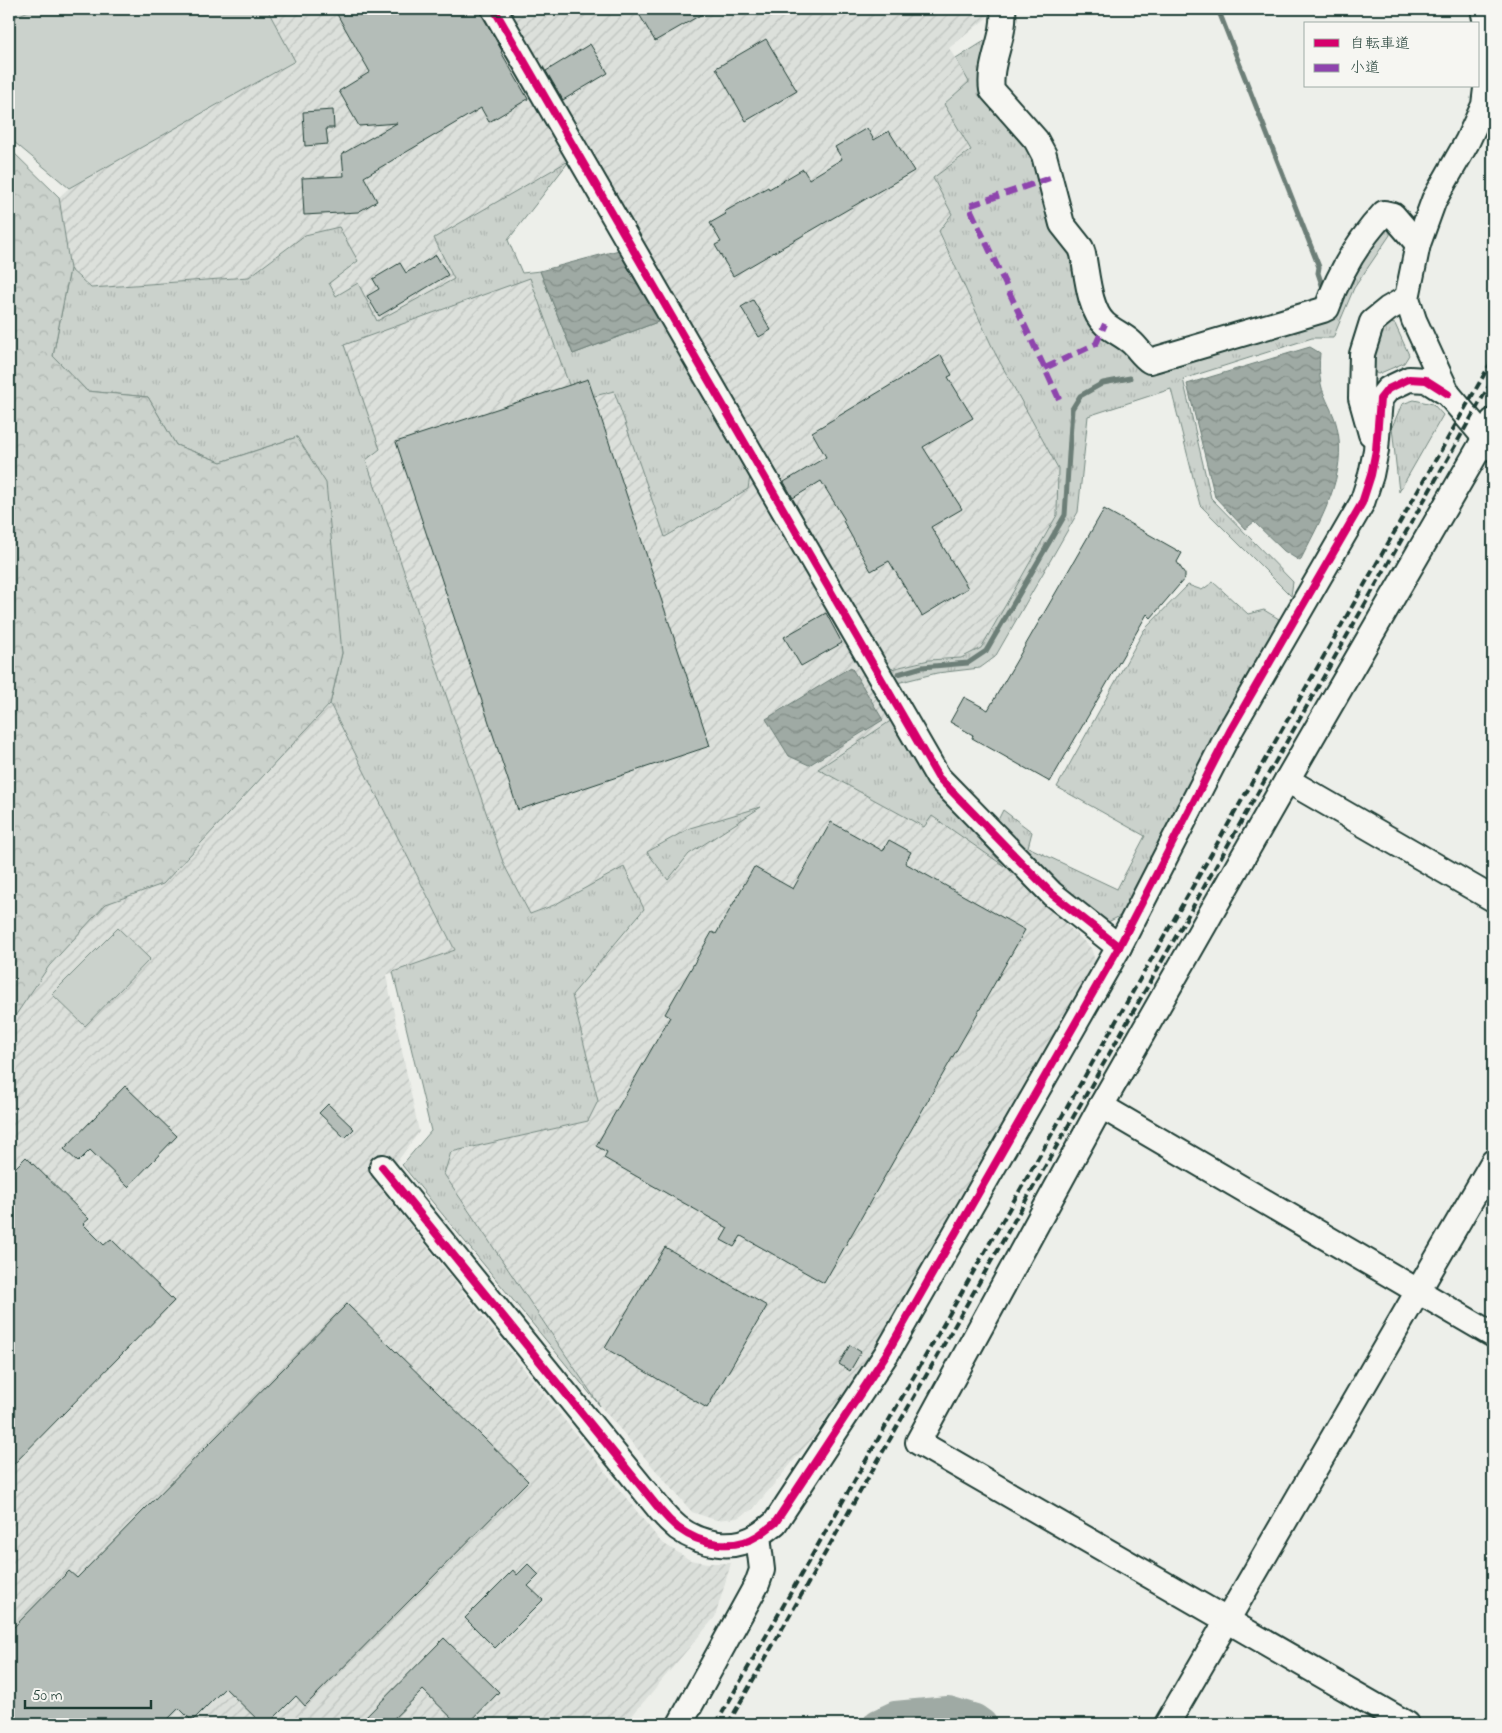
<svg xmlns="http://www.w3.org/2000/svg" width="1502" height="1733" viewBox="0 0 1502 1733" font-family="'Indie Flower','Klee One',sans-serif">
  <defs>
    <pattern id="industrial-furrows" width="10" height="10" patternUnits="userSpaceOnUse" patternTransform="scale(1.25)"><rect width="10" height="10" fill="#dce0db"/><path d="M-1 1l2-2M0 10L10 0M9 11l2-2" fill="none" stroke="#bcc1bd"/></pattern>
    <pattern id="grass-tufts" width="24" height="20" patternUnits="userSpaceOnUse" patternTransform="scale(1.25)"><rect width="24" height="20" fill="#cbd2cc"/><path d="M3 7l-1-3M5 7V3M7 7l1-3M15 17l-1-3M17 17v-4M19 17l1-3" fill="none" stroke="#aeb5b0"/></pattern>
    <pattern id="forest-crowns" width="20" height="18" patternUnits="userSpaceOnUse" patternTransform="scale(1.25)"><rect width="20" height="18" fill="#cbd2cc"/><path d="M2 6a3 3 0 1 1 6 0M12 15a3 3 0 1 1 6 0" fill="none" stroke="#aeb5b0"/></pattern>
    <pattern id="water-waves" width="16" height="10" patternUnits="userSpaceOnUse" patternTransform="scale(1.25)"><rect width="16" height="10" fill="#9faaa4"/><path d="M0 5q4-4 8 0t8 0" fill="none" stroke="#818c86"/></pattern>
  </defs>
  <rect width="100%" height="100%" fill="#edefea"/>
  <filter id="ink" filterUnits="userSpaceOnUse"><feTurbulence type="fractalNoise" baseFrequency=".02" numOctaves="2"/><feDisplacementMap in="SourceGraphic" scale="10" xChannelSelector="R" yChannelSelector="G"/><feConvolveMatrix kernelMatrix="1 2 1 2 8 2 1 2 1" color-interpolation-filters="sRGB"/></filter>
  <g filter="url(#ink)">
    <!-- built -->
    <polygon fill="#dce0db" points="9,9 33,9 17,16 9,26"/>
    <!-- industrial -->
    <g fill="url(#industrial-furrows)">
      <polygon points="267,9 484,9 570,160 508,240 522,273 540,271 572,354 660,321 926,779 1005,866 1091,948 1096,964 893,1323 812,1439 753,1509 737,1518 716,1520 692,1512 600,1406 444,1174 451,1152 588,1121 572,995 553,905 530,914 377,629 310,296 358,261 305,235 249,277 91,288 70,269 59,197 69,188 295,61"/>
      <polygon points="505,9 988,9 988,17 949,48 969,82 944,104 971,150 933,178 952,214 939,232 995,353 1058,468 1057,515 981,648 961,658 929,660 887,670"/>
      <polygon points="315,683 330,704 455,950 386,975 419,1132 379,1186 661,1542 690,1560 707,1563 731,1563 715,1617 625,1724 9,1724 9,997"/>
    </g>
    <!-- grass -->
    <g fill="url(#grass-tufts)" stroke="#758880">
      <polygon points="986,40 981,91 1038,163 1075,256 1091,319 1147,369 1332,313 1381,225 1391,225 1390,235 1354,288 1333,338 1312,338 1183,379 1211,498 1293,582 1291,596 1200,505 1171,389 1088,416 1078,512 995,657 980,668 937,673 897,683 887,670 929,660 961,658 981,648 1057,515 1058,468 995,353 939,231 952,214 933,178 971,150 944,104 969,82 956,59"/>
      <polygon points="570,160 508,240 522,273 540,271 573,354 660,321 750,476 748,489 665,537 614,391 575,401 530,278 344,345 380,449 366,460 504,865 530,914 554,905 624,867 644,909 572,995 598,1101 588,1121 451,1152 444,1174 600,1406 402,1165 431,1131 393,972 455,950 330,704 342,653 297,437 221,462 176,445 148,397 87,391 53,356 70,269 91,288 249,277 305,235 339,227 358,261 329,283 336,296 358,283 377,321 454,279 434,238"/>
      <polygon points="1385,322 1395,324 1409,355 1404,363 1378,374 1370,370 1371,347"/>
      <polygon points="1414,400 1433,404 1443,415 1399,492 1392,427 1402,404"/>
      <polygon points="1213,582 1248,614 1264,610 1279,619 1120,916 1108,922 1089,916 997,822 1003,810 1032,832 1028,847 1117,889 1145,836 1057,787 1144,630 1188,585 1202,590"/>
      <polygon points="892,720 926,779 1004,866 932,816 924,827 818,769"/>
      <polygon points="761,807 689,854 668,880 647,852 690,828"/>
    </g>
    <!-- forest -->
    <polygon fill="url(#forest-crowns)" stroke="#758880" points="9,145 11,150 59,197 70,269 53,356 87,391 148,397 176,445 221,462 297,437 326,483 342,653 330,704 163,884 106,904 49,966 9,1025"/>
    <!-- pitch -->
    <g fill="#cbd2cc" stroke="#758880">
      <polygon points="33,9 267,9 295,61 69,188 14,142 9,124 9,26 17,16"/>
      <polygon points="118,928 150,959 85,1026 52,994"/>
    </g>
    <!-- water -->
    <g fill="url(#water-waves)" stroke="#6c7e77">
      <polygon points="619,250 660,321 573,354 540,271"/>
      <path d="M1310,347L1320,353C1319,363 1319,374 1321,384C1324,399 1334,412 1337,427C1348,475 1321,519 1300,561L1284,551L1254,522L1245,529L1215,497L1187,384Z"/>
      <polygon points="851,667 883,720 809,765 789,756 766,719"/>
    </g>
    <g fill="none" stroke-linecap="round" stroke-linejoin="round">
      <!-- stream -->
      <g stroke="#6c7e77" stroke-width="5">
        <polyline points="1218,9 1319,267 1318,273 1324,291"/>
        <polyline points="898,674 922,667 968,663 986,651 1065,515 1072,409 1080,396 1103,383 1130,378"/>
      </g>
      <!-- river -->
      <polyline stroke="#9faaa4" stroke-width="30" points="878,1724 895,1716 948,1711 975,1719 982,1724"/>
    </g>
    <!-- building -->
    <g fill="#b4bdb8" stroke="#1f3d34">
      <polygon points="334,9 479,9 502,51 501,52 528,99 489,122 481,108 364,177 377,201 358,212 304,215 302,178 344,176 342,154 397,123 359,126 339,91 370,72"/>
      <polygon points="636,9 711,9 655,41"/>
      <polygon points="766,39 797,91 746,121 716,68"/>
      <polygon points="590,44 608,73 563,100 546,71"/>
      <polygon points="333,110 334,128 326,128 328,144 305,146 303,112"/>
      <polygon points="867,128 874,140 889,131 914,171 733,276 715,245 721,242 710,223 726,214 724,212 768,187 769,189 803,169 809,179 842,159 835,147"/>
      <polygon points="436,255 448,275 379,316 367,296 379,289 373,279 400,263 406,273"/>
      <polygon points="753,300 771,330 759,337 741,307"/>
      <polygon points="941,355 952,375 948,377 973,418 923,447 962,509 931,527 968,588 922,616 889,561 871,571 843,521 845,520 821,481 793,498 784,482 826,457 812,432"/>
      <polygon points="588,379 710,746 518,810 396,442"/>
      <polygon points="1104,509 1182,553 1177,562 1185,574 1185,578 1151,618 1147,614 1050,782 972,738 973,735 950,722 964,697 988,710"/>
      <polygon points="826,613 842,643 801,666 784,637"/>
      <polygon points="831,822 883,851 889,840 911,852 905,863 1025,930 824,1283 741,1236 734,1247 721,1240 728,1228 604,1158 607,1152 596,1146 670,1017 665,1014 712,932 716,934 754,867 793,889"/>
      <polygon points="125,1086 177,1136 128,1187 90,1150 78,1162 64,1149"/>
      <polygon points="328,1104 354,1129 345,1138 319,1113"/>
      <polygon points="26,1157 89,1219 83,1224 104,1245 111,1239 174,1301 9,1469 9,1174"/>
      <polygon points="665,1247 767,1306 707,1408 605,1348"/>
      <polygon points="347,1304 528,1481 305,1706 296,1696 268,1724 262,1724 225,1688 192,1721 179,1708 163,1724 9,1724 9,1632 69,1571 77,1578"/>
      <polygon points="850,1345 861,1352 850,1371 839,1364"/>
      <polygon points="528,1564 539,1575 528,1586 543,1600 495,1648 465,1618 513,1570 517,1575"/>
      <polygon points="444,1638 499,1692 468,1724 458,1724 423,1690 388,1724 359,1724"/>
    </g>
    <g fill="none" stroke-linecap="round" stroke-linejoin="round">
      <defs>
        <g id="minor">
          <polyline points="494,9 938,777 1052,894 1119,947"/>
          <path d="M1003,9C1006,37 988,63 992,90L1036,140L1044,155L1062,224L1081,248L1083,254C1087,274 1089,310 1105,324C1113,331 1123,335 1131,342C1138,348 1142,356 1150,361L1323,310L1327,308C1339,273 1359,240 1384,213L1393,215L1418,244"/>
          <polyline points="1483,9 1489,39 1489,64 1484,105 1467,142 1434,200 1418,244 1407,298 1414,320 1448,394 1485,438 1492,448"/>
          <polyline points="1371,434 1361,398 1362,354 1372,322 1388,309 1407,298"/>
          <polyline points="1287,780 1493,899"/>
          <polyline points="1101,1106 1493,1335"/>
          <path d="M382,1167L661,1511C666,1517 672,1523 678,1528C701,1545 734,1551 759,1535C765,1531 770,1527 775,1523L887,1353L1119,947L1230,731L1362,503L1371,475L1376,450L1380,399L1388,389L1409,379L1426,380L1448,394"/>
          <polyline points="680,1724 757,1584 762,1570 758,1536"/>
          <polyline points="1167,1724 1493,1162"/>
          <polyline points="1407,1724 918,1442 1101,1106 1287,780 1485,438 1493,421"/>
        </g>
      </defs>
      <!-- minor casing -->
      <use href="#minor" stroke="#1f3d34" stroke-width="28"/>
      <!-- minor -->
      <use href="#minor" stroke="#f6f6f2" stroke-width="24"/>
      <!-- rail -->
      <g stroke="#1f3d34" stroke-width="4" stroke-dasharray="8 4" stroke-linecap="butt">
        <polyline points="716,1724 1493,359"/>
        <polyline points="728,1724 1493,379"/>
      </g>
      <!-- quiet -->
      <g stroke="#8e44ad" stroke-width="6" stroke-dasharray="12 6" stroke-linecap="butt">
        <polyline points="1050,178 969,206 1059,399"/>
        <polyline points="1045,368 1096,344 1105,324"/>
      </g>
      <defs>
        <g id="cycleway">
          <polyline points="494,9 938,777 1052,894 1119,947"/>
          <path d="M382,1167L661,1511C666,1517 672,1523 678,1528C701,1545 734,1551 759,1535C765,1531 770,1527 775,1523L887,1353L1119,947L1230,731L1362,503L1371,475L1376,450L1380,399L1388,389L1409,379L1426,380L1448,394"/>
        </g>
      </defs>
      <!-- cycleway casing -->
      <use href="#cycleway" stroke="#f6f6f2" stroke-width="11"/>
      <!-- cycleway -->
      <use href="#cycleway" stroke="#d6006c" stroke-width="8"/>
    </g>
  </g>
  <!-- margin -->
  <rect width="1502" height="1733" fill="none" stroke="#f6f6f2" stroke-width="30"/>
  <rect x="15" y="15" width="1472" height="1703" fill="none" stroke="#1f3d34" stroke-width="2" filter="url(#ink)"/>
  <!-- legend -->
  <rect x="1304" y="22" width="175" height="65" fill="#f6f6f2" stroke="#a0aca6"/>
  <rect x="1314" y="39" width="25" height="8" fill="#d6006c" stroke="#a0aca6"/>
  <text x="1350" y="48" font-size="15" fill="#1f3d34">自転車道</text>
  <rect x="1314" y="64" width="25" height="8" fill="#8e44ad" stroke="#a0aca6"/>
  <text x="1350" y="72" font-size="15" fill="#1f3d34">小道</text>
  <!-- scale -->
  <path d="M25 1700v8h126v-8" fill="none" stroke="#1f3d34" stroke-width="2.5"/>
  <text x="32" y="1700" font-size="15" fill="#1f3d34" stroke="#f6f6f2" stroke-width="4" paint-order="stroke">50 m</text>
</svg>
